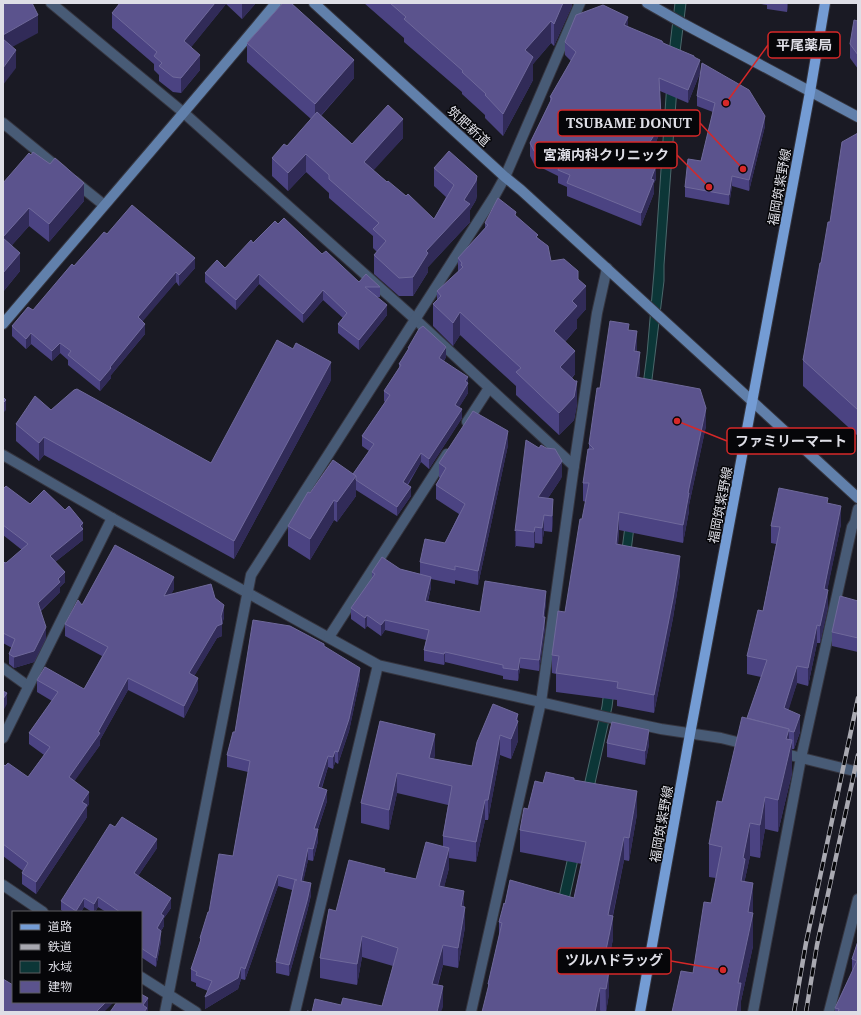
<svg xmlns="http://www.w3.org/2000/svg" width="861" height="1015" viewBox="0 0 861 1015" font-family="'Noto Serif','Noto Sans JP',serif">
  <rect width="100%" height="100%" fill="#1a1a24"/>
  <!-- water -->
  <polygon fill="#0c3637" stroke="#4b686c" points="675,3 686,3 679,60 664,265 664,281 612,707 544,1012 533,1012 602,706 647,354 654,272 669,53"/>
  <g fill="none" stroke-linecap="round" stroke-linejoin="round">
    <defs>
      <g id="street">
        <polyline points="51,3 184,113 415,319 574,466"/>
        <polyline points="3,123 62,171"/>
        <polyline points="74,181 104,205"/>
        <polyline points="467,422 489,388"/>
        <polyline points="3,455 112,518 378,665 610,718 661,729 721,738 749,745"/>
        <polyline points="329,637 447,454"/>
        <polyline points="3,668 28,686"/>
        <polyline points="3,738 112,518"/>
        <polyline points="778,752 858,772"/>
        <polyline points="3,885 43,912"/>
        <polyline points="141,977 196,1012"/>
        <polyline points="165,1012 251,575 495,195 505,177 580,3"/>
        <polyline points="295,1012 378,665"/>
        <polyline points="471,1012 541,702 574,466 597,313 607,268"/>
        <polyline points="753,1012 801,758 852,527 855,522 858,509"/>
        <polyline points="829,1012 858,899"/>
      </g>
      <g id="secondary">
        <polyline points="314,3 505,177 521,190 858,498"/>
        <polyline points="647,3 684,24 858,117"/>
        <path d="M3,324C94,217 186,111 276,3"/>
      </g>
      <polyline id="primary" points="640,1012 690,734 810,92 825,3"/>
    </defs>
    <!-- street casing -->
    <use href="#street" stroke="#35353f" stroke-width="12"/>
    <!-- secondary casing -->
    <use href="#secondary" stroke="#35353f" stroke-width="12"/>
    <!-- primary casing -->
    <use href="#primary" stroke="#35353f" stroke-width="12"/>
    <!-- street -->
    <use href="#street" stroke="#485b76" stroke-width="10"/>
    <!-- secondary -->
    <use href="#secondary" stroke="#6180ab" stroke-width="10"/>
    <!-- primary -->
    <use href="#primary" stroke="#749cd4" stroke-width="10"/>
    <defs>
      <g id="rail">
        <polyline points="794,1012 806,943 858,698"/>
        <polyline points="806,1012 817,945 858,755"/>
      </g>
    </defs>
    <!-- rail casing -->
    <use href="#rail" stroke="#a9a9b1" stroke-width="4.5"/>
    <!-- rail -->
    <use href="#rail" stroke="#060609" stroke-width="3" stroke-dasharray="9" stroke-linecap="butt"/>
  </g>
  <!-- wall -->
  <g fill="#4b4382">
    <polygon points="120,3 256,3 242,19 226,4 191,47 200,70 181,93 173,92 159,81 159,75 154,70 154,64 112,28 112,13"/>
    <polygon points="364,3 572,3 572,6 554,46 551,43 533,64 533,80 503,136 485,118 485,115 462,94 462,92 404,42 404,38"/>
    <polygon points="755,3 788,3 787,12 767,9 767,5"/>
    <polygon points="858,21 858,69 850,58 850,44"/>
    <polygon points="628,27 663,43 694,58 700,73 688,103 660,91 661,129 653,150 645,162 656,179 654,183 654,193 641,226 567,196 567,187 558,183 558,176 534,164 530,156 530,143 550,102 550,97 571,61 565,55 565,42"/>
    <polygon points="247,43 354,78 321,116 352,144 403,138 373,170 387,182 406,196 434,219 446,197 434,186 434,168 477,194 476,200 470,210 470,222 428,267 428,272 413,296 399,296 374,274 374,255 377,252 373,248 373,236 329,198 329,193 306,172 288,191 272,176 272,158 287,146 311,119 247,62"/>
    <polygon points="702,63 765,126 749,191 732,186 729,205 685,197 685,187 701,161 713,112 697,106 697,96"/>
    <polygon points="858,133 858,436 803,386 803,360 821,263"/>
    <polygon points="3,183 84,201 49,242 29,226 12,245 20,271 3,292"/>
    <polygon points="516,216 538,238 551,261 578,280 586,309 577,319 577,328 565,342 575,374 572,378 577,404 574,420 559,435 516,395 516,386 460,335 453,346 433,326 433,304 437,300 437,291 458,272 458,258 485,228 485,223"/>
    <polygon points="278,224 322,254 359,282 380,287 380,297 376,297 387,315 359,350 338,333 338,324 343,318 323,300 303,323 259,284 236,310 205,282 205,273 225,268 253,243"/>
    <polygon points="74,266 195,268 179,286 176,282 142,321 145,334 111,375 111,378 100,391 68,365 68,360 60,353 52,361 31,344 26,349 12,336 12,326 33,310"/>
    <polygon points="629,330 637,349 637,352 640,371 639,377 706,426 689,505 689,511 683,543 619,530 618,545 680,574 673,618 654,713 617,706 617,700 556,692 556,674 552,673 552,655 565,612 586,502 583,501 583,483 589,449 589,444 600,388"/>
    <polygon points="408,348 446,357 444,361 468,383 468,393 459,407 462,418 429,469 421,462 408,485 411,496 397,516 356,490 356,496 337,522 334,520 310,560 288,546 288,526 310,493 353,474 369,451 362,446 362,436 385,402 384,401 384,391 399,368 399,364 408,350"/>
    <polygon points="331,380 234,559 44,455 39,461 16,441 16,424 51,410 211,463"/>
    <polygon points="508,445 478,585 455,580 455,584 431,579 431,587 428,601 480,612 546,602 544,617 545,628 539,671 520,668 518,681 503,679 503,676 445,662 444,665 424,661 424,650 426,640 385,630 381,636 367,626 365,629 351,619 351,608 372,579 372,572 400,569 420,574 420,562 445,543 459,514 436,499 436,485 440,478 439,477 439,463"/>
    <polygon points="562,477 548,498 553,515 552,532 544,531 542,544 535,543 534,548 516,546 515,547 515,531"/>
    <polygon points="3,489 30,504 65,510 83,523 83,540 55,562 65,582 60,587 60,592 41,611 46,638 34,662 14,668 9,664 9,654 12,648 3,643 3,562 6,563 22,550 3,535"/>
    <polygon points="828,503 841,524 827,590 828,607 820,643 817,643 808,686 797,683 788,710 800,732 794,749 792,749 792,773 778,832 765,829 760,858 750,856 745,879 745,882 753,883 753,946 741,1001 741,1012 693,973 711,903 716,878 709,877 709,844 747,718 761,677 747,674 747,656 763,611 776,544 771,543 771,526"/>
    <polygon points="174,589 171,594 215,598 224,617 222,625 222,636 217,638 194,676 198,690 184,718 128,690 100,740 100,745 74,781 89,804 87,807 87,817 36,894 22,884 22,873 23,871 3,856 3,764 28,777 44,755 29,744 29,733 52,701 37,692 37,680 84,689 102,656 65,636 65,624 82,605"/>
    <polygon points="858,601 858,652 832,646 832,632"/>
    <polygon points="324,646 360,679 349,731 338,764 335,762 333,769 328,767 322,788 327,801 318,829 318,841 313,861 308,860 303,881 311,895 307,912 289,976 276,973 276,962 292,890 278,886 245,980 241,979 238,989 205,1009 208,991 196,986 196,983 191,981 191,969 200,942 200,938 209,912 233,856 248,772 227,767 227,755 235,732"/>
    <polygon points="518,714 518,741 511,759 500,755 488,820 485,820 476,862 449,858 449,868 444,887 464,906 465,927 458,968 443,965 438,985 443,1007 312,1012 341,1005 382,1006 393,966 362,957 357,985 320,978 320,958 336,911 385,872 416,879 443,846 443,836 448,805 397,793 389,830 361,823 361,803 380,721 435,754 434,759 472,766"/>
    <polygon points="607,743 649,744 645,765 607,757"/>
    <polygon points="574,780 637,814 629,861 624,860 613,916 613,939 609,958 609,994 606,1012 488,988 488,984 499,936 499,922 574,898 582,864 520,852 520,830 528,809 543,783"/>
    <polygon points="115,827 157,848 138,876 171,908 164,918 164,926 161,931 161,941 156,967 141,957 141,912 106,912 98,907 95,912 92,912 84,907 81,912 64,912 61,910 61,901"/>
    <polygon points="858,941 858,1012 835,1012 835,1008 852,972 852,959"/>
  </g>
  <!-- shaded-wall -->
  <g fill="#312b58">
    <polygon points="215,3 226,3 226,4 184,56 184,41"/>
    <polygon points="243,3 256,3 242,19 242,4"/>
    <polygon points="563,3 572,3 572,6 554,46 554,24"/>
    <polygon points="787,3 788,3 787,12"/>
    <polygon points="38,15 38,33 3,52 3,35"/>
    <polygon points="628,17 628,30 624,25"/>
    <polygon points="551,21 551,43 533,64 533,80 503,136 503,114 525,50"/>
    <polygon points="16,50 16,68 3,85 3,68"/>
    <polygon points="200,55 200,70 181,93 181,78"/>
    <polygon points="354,60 354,78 315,122 315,104"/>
    <polygon points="700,60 700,73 688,103 688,90"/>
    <polygon points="661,116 661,129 653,150 639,172 639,159"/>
    <polygon points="765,116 765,126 749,191 749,180"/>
    <polygon points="403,119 403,138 364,181 364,162"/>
    <polygon points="306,154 306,172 288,191 288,173"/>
    <polygon points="656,166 656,179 654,183 654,193 641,226 641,213 651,179"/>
    <polygon points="477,176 477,194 476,200 470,210 470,222 428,267 428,272 413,296 413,277 426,251 464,200"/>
    <polygon points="732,176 732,186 729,205 729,195"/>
    <polygon points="84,183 84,201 49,242 49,224"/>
    <polygon points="29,208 29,226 3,255 3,237"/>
    <polygon points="20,253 20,271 3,292 3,273"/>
    <polygon points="195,258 195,268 179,286 179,275"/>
    <polygon points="578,271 578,295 586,286 586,309 577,319 577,328 554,354 554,331 572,301 578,279"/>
    <polygon points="176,272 176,282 138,327 138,317"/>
    <polygon points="259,274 259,284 236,310 236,300"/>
    <polygon points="323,290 323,300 303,323 303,314"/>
    <polygon points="387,305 387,315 359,350 359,340"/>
    <polygon points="460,312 460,335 453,346 453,323"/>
    <polygon points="145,324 145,334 111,375 111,378 100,391 100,381 110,367"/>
    <polygon points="637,331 637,349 634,370 634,351"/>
    <polygon points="31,333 31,344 26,349 26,339"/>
    <polygon points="60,343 60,353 52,361 52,351"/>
    <polygon points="446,347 446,357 439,368 439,358"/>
    <polygon points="575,351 575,374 560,389 560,367"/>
    <polygon points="640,352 640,371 636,395 636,377"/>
    <polygon points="331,362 331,380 234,559 234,541"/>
    <polygon points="468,377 468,393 455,414 455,405 465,381"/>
    <polygon points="577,381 577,404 574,420 559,435 559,413"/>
    <polygon points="6,400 6,410 3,413 3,403"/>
    <polygon points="706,408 706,426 689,505 689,511 683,543 683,525 688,493"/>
    <polygon points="462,409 462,418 429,469 429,459"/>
    <polygon points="508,431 508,445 478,585 478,571"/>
    <polygon points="44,437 44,455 39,461 39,443"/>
    <polygon points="421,453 421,462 403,491 403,482"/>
    <polygon points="562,461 562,477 538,513 538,497"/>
    <polygon points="356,476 356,496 337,522 337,502"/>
    <polygon points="411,487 411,496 397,516 397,507"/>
    <polygon points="553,499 553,515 552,532 552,516"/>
    <polygon points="334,500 334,520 310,560 310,539"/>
    <polygon points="841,506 841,524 824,606 824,589"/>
    <polygon points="619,512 619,530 616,563 616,544"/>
    <polygon points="544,515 544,531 542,544 542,528"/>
    <polygon points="83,523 83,540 50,566 50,556"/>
    <polygon points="535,527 535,543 534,548 534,532"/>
    <polygon points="516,530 516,546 515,547 515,531"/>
    <polygon points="680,556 680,574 673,618 654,713 654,695"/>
    <polygon points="65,572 65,582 60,587 60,592 38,613 38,603 58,579"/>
    <polygon points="174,577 174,589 164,608 164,596"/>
    <polygon points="431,577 431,587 425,612 425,601"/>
    <polygon points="828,590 828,607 820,643 820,626"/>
    <polygon points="546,591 546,602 544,626 545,617 545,628 539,671 539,660"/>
    <polygon points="224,605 224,617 222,625 222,636 217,638 189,685 189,673 221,616"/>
    <polygon points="367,615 367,626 365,629 365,618"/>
    <polygon points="385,620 385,630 381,636 381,625"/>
    <polygon points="817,625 817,643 808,686 808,668"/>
    <polygon points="46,627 46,638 34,662 14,668 14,657"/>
    <polygon points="445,652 445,662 444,665 444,654"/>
    <polygon points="520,658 520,668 518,681 518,670"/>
    <polygon points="797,666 797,683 784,725 784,708"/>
    <polygon points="360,668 360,679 349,731 338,764 338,752"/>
    <polygon points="128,678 128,690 100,740 100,745 69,789 69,777 98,732"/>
    <polygon points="198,678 198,690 184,718 184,706"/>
    <polygon points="7,693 7,704 3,711 3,699"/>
    <polygon points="518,714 518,741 511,759 511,739 516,720"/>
    <polygon points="800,715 800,732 794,749 794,732"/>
    <polygon points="789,729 789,750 792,740 792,773 778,832 778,800 786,739"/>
    <polygon points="649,730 649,744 645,765 645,751"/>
    <polygon points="435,734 435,754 429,778 429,758"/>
    <polygon points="500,735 500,755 488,820 488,800"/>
    <polygon points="335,751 335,762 333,769 333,757"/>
    <polygon points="328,756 328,767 318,798 318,787"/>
    <polygon points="397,773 397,793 389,830 389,810"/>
    <polygon points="327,790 327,801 314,840 314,829"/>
    <polygon points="637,791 637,814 629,861 629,838"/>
    <polygon points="89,792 89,804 87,807 87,817 36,894 36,882 82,802"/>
    <polygon points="765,797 765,829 760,858 760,825"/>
    <polygon points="485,800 485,820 476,862 476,842"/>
    <polygon points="750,823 750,856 745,879 745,892 741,881 743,858"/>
    <polygon points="318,829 318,841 313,861 313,849"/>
    <polygon points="624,837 624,860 608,938 608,915"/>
    <polygon points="157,839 157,848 134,882 134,873"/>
    <polygon points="308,848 308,860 301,892 301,881"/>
    <polygon points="449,848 449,868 439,907 439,886"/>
    <polygon points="278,875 278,886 245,980 245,969"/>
    <polygon points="311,883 311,895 307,912 289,976 289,965"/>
    <polygon points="753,883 753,946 741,1001 741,1012 736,1012 738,983 748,912"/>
    <polygon points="464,891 464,912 461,906"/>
    <polygon points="98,897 98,907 95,912 94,912 94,904"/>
    <polygon points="84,898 84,907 81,912 76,912 76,911"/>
    <polygon points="171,898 171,908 164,918 164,926 157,937 157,928 161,914"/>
    <polygon points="465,907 465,927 458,968 458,948"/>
    <polygon points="613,916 613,939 609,958 609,994 606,1012 605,955"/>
    <polygon points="161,931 161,941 156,967 156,958"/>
    <polygon points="362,936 362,957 357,985 357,964"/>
    <polygon points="443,945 443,965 432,1004 432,984"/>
    <polygon points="241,967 241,979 238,989 205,1009 205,997"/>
    <polygon points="443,986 443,1007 441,1012 437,1012"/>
    <polygon points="600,988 600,1012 595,1012"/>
    <polygon points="148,998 148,1011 147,1012 143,1012 143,1005"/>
    <polygon points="106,1002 114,1002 104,1012 96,1012"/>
  </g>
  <!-- building -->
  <g fill="#5b538d" stroke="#6f699b">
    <polygon points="3,3 32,3 38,15 3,35"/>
    <polygon points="120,3 215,3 184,41 200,55 181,78 173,77 159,66 162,63 154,56 157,52 112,13"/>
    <polygon points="283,3 291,3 354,60 315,104 247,43"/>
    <polygon points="390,3 563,3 554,24 551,21 525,50 533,57 503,114 485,95 486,94 462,72 463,71 404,19 406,17"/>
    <polygon points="603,5 628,17 624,25 662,41 663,43 694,56 694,57 700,60 688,90 659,78 661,116 653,137 639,159 656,166 651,179 654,180 641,213 567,183 570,175 558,170 560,164 534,151 530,143 552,98 550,97 576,52 565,42 576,15"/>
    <polygon points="854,20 858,21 858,55 850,44"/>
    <polygon points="3,39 16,50 3,68"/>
    <polygon points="702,63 749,90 765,116 749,180 732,176 729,195 685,187 688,159 701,161 715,103 697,96"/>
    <polygon points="388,105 403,119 364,162 387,182 388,181 406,196 408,194 434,219 454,185 434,168 449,151 477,176 476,181 464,200 470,204 426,251 428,253 413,277 399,278 374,255 386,241 373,229 379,223 329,179 329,175 306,154 288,173 272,158 284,144 287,146 317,112 352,144"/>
    <polygon points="858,133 858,410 803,360 820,263 821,263 828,222 830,222 842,142"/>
    <polygon points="33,152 50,164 55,158 84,183 49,224 29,208 3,237 3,183 29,153 31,155"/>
    <polygon points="498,198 516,212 515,215 538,235 536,237 548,246 551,261 564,259 578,271 578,279 586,286 572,301 577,306 554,331 575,351 560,367 575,381 577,381 574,397 559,413 516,372 521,368 460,312 453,323 433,304 441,296 437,291 463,267 461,265 462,263 458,258 488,225 485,223"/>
    <polygon points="132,205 195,258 179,275 176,272 138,317 145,324 110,367 111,368 100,381 68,355 71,351 60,343 52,351 31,333 26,339 12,326 28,307 33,310 72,264 74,266 104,232 107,234"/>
    <polygon points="284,218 322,254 326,251 359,282 366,274 380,287 365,287 387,305 359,340 338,324 347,313 323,290 303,314 259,274 236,300 205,273 217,260 225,268 251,240 253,243 275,221 278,224"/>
    <polygon points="3,238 20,253 3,273"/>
    <polygon points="610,321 629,324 628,330 637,331 634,351 640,352 636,377 700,389 706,408 688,493 689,493 683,525 619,512 616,544 680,556 673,599 654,695 617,688 618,682 556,673 559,656 552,655 558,611 565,612 580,519 582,519 589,483 583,483 588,449 594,449 589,444 597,388 600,388"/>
    <polygon points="423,326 446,347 439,358 468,377 465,381 468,383 455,405 462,409 429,459 421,453 403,482 411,487 397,507 356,480 356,476 353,474 374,444 362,436 390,395 384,391 401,365 399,364 409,348 408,348 419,329"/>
    <polygon points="277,340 293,349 296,343 331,362 234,541 44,437 39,443 16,424 35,396 51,410 74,390 77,389 211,463"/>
    <polygon points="3,397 6,400 3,403"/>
    <polygon points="473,411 508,431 478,571 455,566 455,570 420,562 425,539 445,543 465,504 436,485 446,468 439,463"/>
    <polygon points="526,440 539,448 541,445 546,448 555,449 562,461 538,497 553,499 552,516 544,515 542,528 535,527 534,532 516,530 515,531"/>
    <polygon points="333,460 356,476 337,502 334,500 310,539 288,526 308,492 310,493"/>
    <polygon points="6,486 30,504 44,490 65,510 69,506 83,523 80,526 83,529 50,556 65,572 58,579 60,582 38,603 46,627 34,651 14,657 9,654 15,639 3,633 3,562 6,563 28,544 3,525 3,489"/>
    <polygon points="779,488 828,498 827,503 841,506 824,589 828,590 820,626 817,625 808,668 797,666 784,708 800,715 794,732 789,731 789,729 747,718 767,660 747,656 758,610 763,611 780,527 771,526"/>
    <polygon points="115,545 174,577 164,596 211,584 215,598 224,605 221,616 222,624 217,626 189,673 198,678 184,706 128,678 98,732 100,733 69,777 89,792 82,802 87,805 36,882 22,873 28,863 3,844 3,764 5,766 8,763 28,777 50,747 29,733 58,692 37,680 45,667 84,689 108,647 65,624 78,600 82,605"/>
    <polygon points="382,557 400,569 431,577 425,601 480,612 485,581 546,591 543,617 545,617 539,660 520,658 518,670 503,668 503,665 445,652 444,654 424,650 429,630 385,620 381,625 367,615 365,618 351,608 375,574 372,572"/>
    <polygon points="840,596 858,601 858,638 832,632"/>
    <polygon points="253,620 290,626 324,644 324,646 360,668 349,719 338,752 335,751 333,757 328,756 318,787 327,790 314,829 318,829 313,849 308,848 301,881 311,883 307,901 289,965 276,962 295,880 297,880 278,875 245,969 241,967 238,978 205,997 212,981 196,975 197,972 191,969 201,939 200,938 208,912 209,912 219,854 233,856 250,761 227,755 233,732 235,732"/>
    <polygon points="3,691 7,693 3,699"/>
    <polygon points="493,704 518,714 516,720 518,721 511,739 500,735 488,800 485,800 476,842 443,836 452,786 397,773 389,810 361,803 380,721 435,734 429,758 472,766 477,742"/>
    <polygon points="742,717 789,729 786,739 792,740 778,800 765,797 760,825 750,823 743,858 745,859 741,881 753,883 748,912 753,913 738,983 741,983 736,1012 672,1012 681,971 693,973 704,902 711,903 722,847 709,844 717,801 722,802"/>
    <polygon points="612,722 649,730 645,751 607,743"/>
    <polygon points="546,772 574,778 574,780 637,791 629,838 624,837 608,915 613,916 605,955 609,956 606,971 609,971 606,989 600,988 595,1012 482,1012 489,984 488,984 502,923 499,922 503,907 504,903 505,904 510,880 574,898 586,842 520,830 524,808 528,809 535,781 543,783"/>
    <polygon points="122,817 157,839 134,873 171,898 161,914 164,916 157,928 161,931 156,958 141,948 141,912 120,912 98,897 94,904 84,898 76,911 61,901 110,824 115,827"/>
    <polygon points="426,842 449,848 439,886 464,891 461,906 465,907 458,948 443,945 432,984 443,986 437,1012 307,1012 307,1011 312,1012 315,999 341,1005 343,998 382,1006 398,948 362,936 357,964 320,958 329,909 336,911 349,860 385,869 384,872 416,879"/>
    <polygon points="858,941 858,1012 838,1012 839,1009 835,1008 857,961 852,959"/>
    <polygon points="3,979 13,985 13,1002 106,1002 96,1012 3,1012"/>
    <polygon points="141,994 148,998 143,1005 147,1008 144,1012 110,1012 117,1002 141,1002"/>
  </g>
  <g text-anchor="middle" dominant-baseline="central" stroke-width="3" stroke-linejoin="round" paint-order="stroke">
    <!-- street labels -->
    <g font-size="13" fill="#dedee6" stroke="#060609">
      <text transform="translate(469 126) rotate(42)">筑肥新道</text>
      <text transform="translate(779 187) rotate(-80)">福岡筑紫野線</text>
      <text transform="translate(720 505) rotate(-79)">福岡筑紫野線</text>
      <text transform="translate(661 824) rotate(-80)">福岡筑紫野線</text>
    </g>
  </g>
  <!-- callouts -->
  <path fill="none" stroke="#d62828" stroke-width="1.5" d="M726 103L768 45M743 169L700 123M709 187L677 155M677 421L727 441M723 970L671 961"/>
  <g fill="#d62828" stroke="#060609" stroke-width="1.5">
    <circle cx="726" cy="103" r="4"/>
    <circle cx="743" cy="169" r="4"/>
    <circle cx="709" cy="187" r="4"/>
    <circle cx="677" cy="421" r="4"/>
    <circle cx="723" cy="970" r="4"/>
  </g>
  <g fill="#060609" stroke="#d62828" stroke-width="1.5">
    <rect x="768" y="32" width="72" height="26" rx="4"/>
    <rect x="558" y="110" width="142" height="26" rx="4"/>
    <rect x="535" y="142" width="142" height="26" rx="4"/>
    <rect x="727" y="428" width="128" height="26" rx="4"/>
    <rect x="557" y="948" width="114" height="26" rx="4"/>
  </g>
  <g font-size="14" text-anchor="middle" font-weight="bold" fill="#dedee6">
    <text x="804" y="50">平尾薬局</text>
    <text x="629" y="128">TSUBAME DONUT</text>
    <text x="606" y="160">宮瀬内科クリニック</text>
    <text x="791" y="446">ファミリーマート</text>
    <text x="614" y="965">ツルハドラッグ</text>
  </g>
  <!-- border -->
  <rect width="861" height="1015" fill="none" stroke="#dedee6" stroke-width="8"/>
  <!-- legend -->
  <rect x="12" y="911" width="130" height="92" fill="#060609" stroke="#5c5c61"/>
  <rect x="20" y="924" width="20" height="6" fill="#749cd4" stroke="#5c5c61"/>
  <text x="48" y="931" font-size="12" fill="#dedee6">道路</text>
  <rect x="20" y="944" width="20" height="6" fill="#a9a9b1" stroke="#5c5c61"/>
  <text x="48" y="951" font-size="12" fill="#dedee6">鉄道</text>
  <rect x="20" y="961" width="20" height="12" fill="#0c3637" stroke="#5c5c61"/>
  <text x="48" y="971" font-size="12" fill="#dedee6">水域</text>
  <rect x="20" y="981" width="20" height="12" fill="#5b538d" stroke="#5c5c61"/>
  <text x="48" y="991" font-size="12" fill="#dedee6">建物</text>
</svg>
